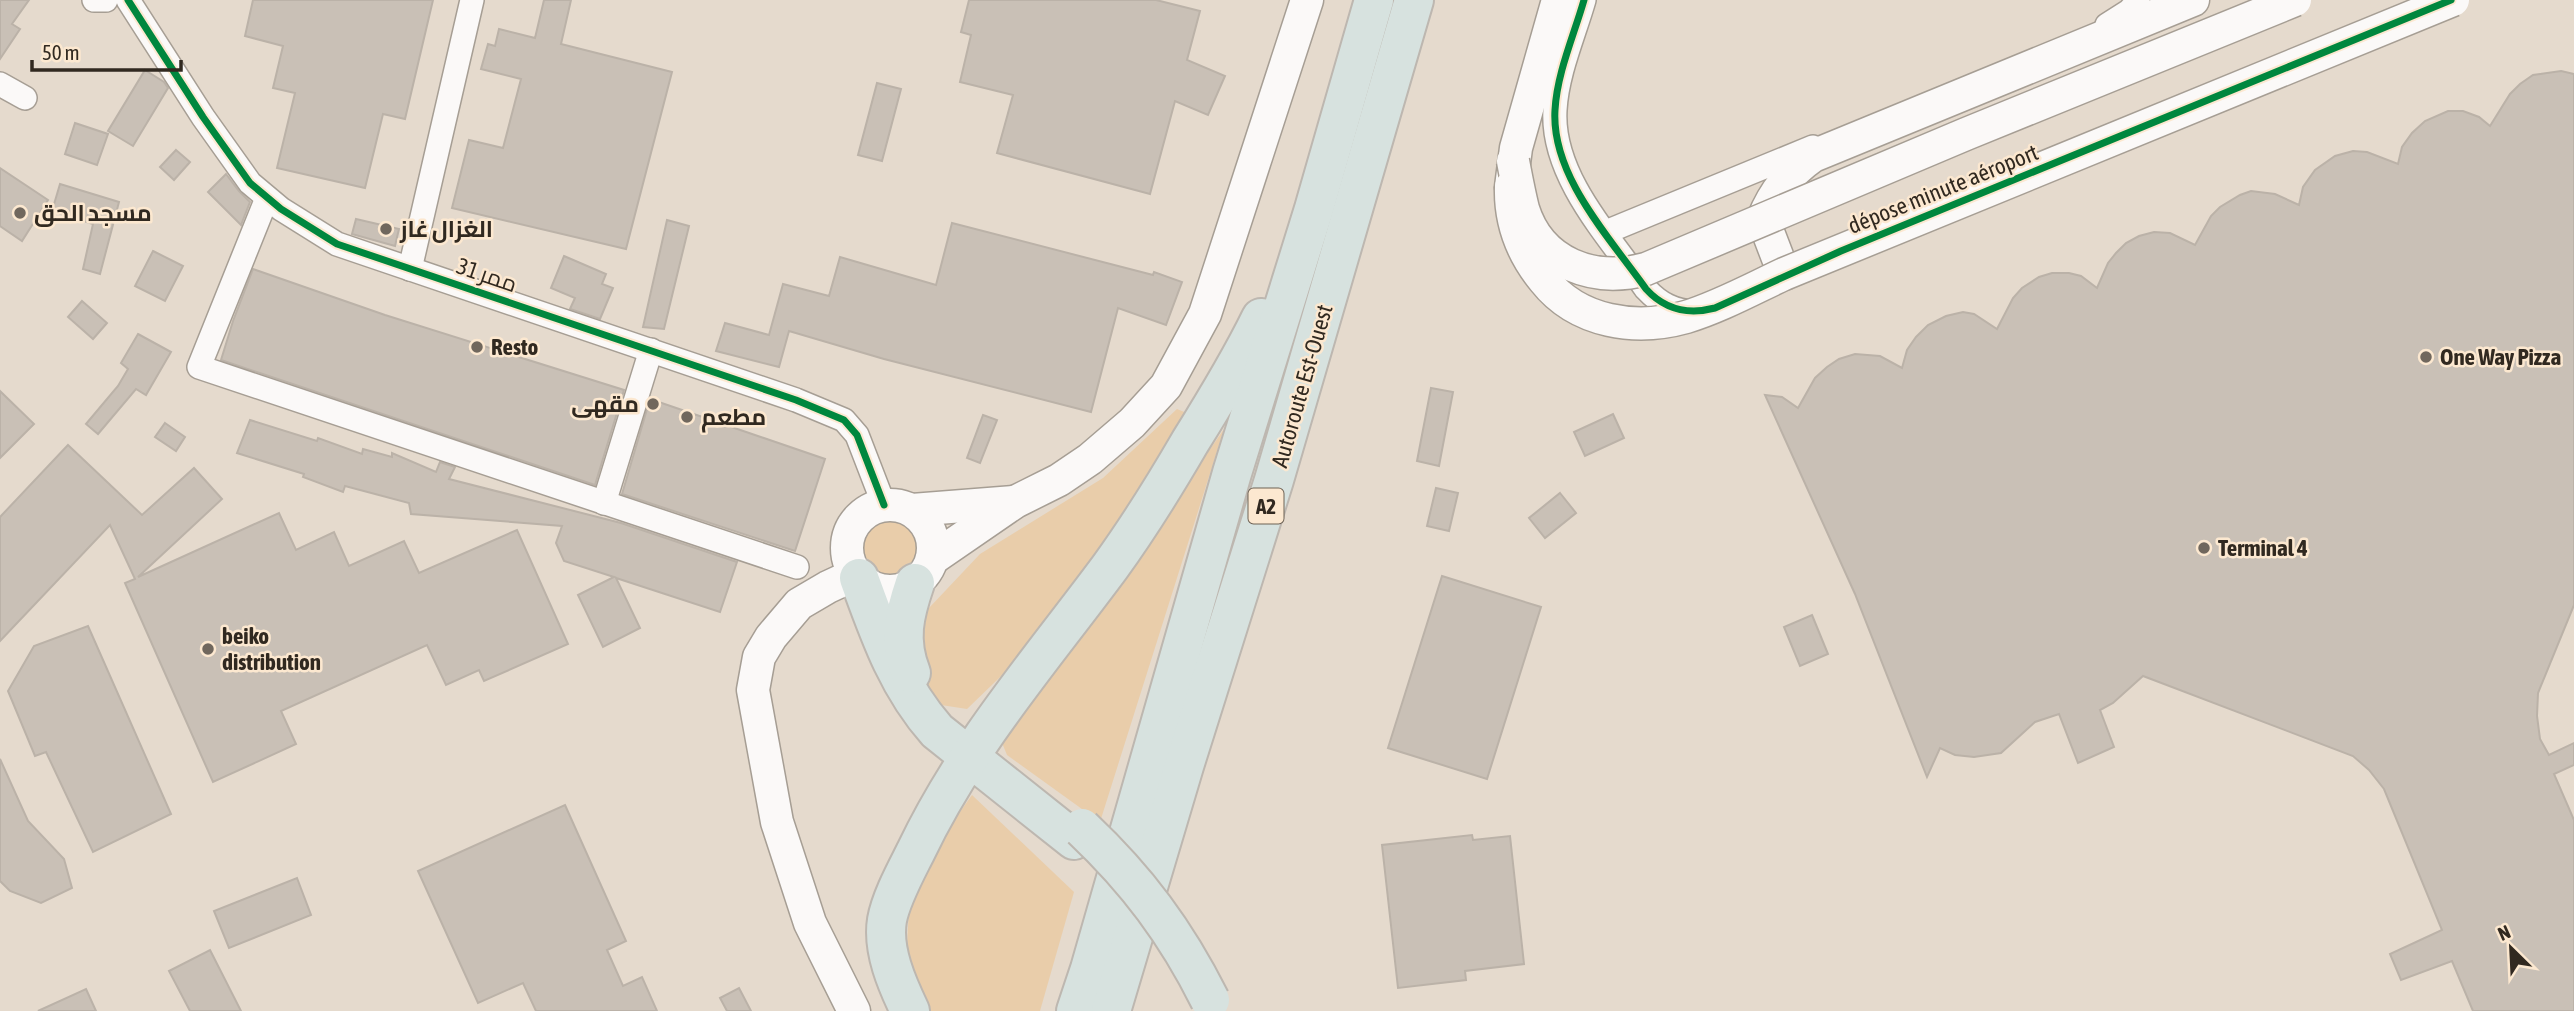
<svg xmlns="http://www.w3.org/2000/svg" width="2574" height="1011" viewBox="0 0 2574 1011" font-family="'Asap Condensed',Cairo,sans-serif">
  <rect width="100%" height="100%" fill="#e5dacd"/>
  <!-- green -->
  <g fill="#e9cdaa">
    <polygon points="1177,409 1189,414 1099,552 1025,653 967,709 941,705 921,679 913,637 929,608 980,554 1103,478"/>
    <polygon points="1224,429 1100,822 1007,755 998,733 1132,562"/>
    <circle cx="890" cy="547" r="28"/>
    <polygon points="972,795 1074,892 1040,1011 925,1011 906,963 909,909 942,837"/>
  </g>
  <!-- building -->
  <g fill="#c9c0b6" stroke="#bbb2a8" stroke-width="2">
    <polygon points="0,0 29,0 12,24 20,29 0,59"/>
    <polygon points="253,0 433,0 405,119 383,114 365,188 277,168 295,93 273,88 283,46 245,36"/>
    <polygon points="544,0 571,0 561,44 672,72 626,249 452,208 469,140 503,148 521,79 481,69 488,44 495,46 499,29 535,38"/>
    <polygon points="969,0 1156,0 1200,11 1187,60 1225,76 1208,115 1175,101 1150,194 997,153 1013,95 960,82 971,35 961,32"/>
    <polygon points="145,70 164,82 168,88 133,146 108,131"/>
    <polygon points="2561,71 2574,74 2574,605 2538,693 2537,716 2540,739 2549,755 2574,743 2574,765 2554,774 2574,820 2574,1011 2473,1011 2452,961 2401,980 2390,954 2442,930 2384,789 2369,770 2353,756 2143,676 2113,703 2100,710 2114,747 2078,763 2059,714 2035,722 2001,753 1974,757 1955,755 1940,748 1927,777 1855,594 1765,395 1782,397 1798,408 1815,378 1827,367 1839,359 1855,354 1880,356 1902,368 1907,350 1916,337 1928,325 1946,316 1963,312 1974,314 1997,329 2013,298 2022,288 2039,277 2052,273 2069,273 2081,276 2097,288 2108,263 2116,253 2126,243 2139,236 2154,232 2170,233 2195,245 2211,216 2220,207 2240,195 2251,191 2275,194 2299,205 2303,187 2315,170 2335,156 2353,151 2367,152 2398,164 2402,147 2412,133 2425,121 2448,111 2463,111 2479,117 2490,126 2510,94 2520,84 2533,75"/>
    <polygon points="877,83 901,89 882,161 858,155"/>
    <polygon points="75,123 108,134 97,165 65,154"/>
    <polygon points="176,150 190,162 174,180 160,167"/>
    <polygon points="0,168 48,200 22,241 0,226"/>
    <polygon points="226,174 239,191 250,202 241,225 208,192"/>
    <polygon points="60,184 119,202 100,274 83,269 93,224 52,211"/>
    <polygon points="356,219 399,229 395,246 352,234"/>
    <polygon points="667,220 689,226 664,329 643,327"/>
    <polygon points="952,223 1153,275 1154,272 1182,282 1166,325 1118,308 1091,412 884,359 789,331 779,367 716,351 725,323 769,335 783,284 829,296 840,257 936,285"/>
    <polygon points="153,251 183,266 165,301 135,286"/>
    <polygon points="564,256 606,274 602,284 613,288 600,319 570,309 575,298 551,288"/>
    <polygon points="253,269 385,315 624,390 595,485 221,360 233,321"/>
    <polygon points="82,301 107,323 93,339 68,317"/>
    <polygon points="138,334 171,352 146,395 136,389 98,434 86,424 118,386 128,369 121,363"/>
    <polygon points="1431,388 1453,392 1439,466 1417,461"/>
    <polygon points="0,391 34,424 0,458"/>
    <polygon points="650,399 825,459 795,551 622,494"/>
    <polygon points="1613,414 1624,438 1585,456 1574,432"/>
    <polygon points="983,415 997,420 980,463 967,458"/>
    <polygon points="250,420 317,441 318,438 362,454 363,449 392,457 392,453 436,472 440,462 455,467 449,479 621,523 737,562 720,612 616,578 640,628 603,647 578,595 614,577 564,561 556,543 562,526 411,514 409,503 345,486 343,492 303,477 304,474 237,453"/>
    <polygon points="165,423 185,437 176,451 155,437"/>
    <polygon points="68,445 142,515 194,468 222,499 138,577 279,513 296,550 334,532 349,566 404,541 419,573 517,530 568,644 484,681 479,670 446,685 427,645 281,711 296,744 213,782 125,583 135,579 110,525 0,641 0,517"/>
    <polygon points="1436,488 1458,493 1449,531 1427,526"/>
    <polygon points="1560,493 1576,513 1545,538 1529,518"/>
    <polygon points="1442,576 1541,607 1487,779 1388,748"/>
    <polygon points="1812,615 1828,654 1800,666 1784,627"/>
    <polygon points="88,626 171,814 93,852 46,752 35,756 8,691 34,646"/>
    <polygon points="0,759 28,821 64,859 72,888 41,903 10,891 0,881"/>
    <polygon points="565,805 626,941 607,950 623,986 642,977 657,1011 536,1011 523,983 478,1003 418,871"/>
    <polygon points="1472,835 1473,840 1510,836 1524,964 1465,971 1466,980 1398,988 1382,845"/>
    <polygon points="297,878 311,915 229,948 214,911"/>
    <polygon points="210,950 241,1011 190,1011 169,971"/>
    <polygon points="739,988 751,1011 727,1011 720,998"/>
    <polygon points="86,989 96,1011 38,1011"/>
  </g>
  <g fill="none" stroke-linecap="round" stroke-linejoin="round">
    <defs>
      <g id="minor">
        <polyline points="94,0 106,0"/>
        <polyline points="128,0 203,117 250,183 281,209 337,244 796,400 844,420 857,435 884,505"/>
        <path d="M1584,0C1574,35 1557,73 1555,110C1551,176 1610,238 1646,289C1660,304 1674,311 1694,312"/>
        <polyline points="2107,25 2129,11 2138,1"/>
        <polyline points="0,84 25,98"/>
        <polyline points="267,198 199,367 797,567"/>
        <polyline points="1606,232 1813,147"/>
        <polyline points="410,269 472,0"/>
        <polyline points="604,503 651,350"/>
      </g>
      <g id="secondary">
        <polyline points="1511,187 1516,148 1558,0"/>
        <path d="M1784,274L1763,219C1774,192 1789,173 1813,156L2193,0"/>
        <circle cx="890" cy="548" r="43"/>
        <polyline points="912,510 1014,502"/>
        <polyline points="932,559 1015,502 1059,480 1090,459 1132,423 1166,386 1205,314 1307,0"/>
        <polyline points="854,1011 810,923 777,822 753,690 759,657 771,637 799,604 828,587 856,574"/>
      </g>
      <g id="motorway">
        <path d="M859,578C879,633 897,686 937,731L1074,840"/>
        <path d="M911,673C898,640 904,615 915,583"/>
        <path d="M910,1011C897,984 882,950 887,920C891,898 906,871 916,851C966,746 1041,660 1110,567C1139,527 1165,485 1190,442C1215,402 1240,361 1261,318"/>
        <polyline points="1076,1011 1090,969 1232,473 1314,209 1374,0"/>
        <polyline points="1111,1011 1184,766 1274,480 1414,0"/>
      </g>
    </defs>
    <!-- minor casing -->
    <use href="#minor" stroke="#a69e94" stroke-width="26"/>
    <!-- secondary casing -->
    <use href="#secondary" stroke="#a69e94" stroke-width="35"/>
    <!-- motorway casing -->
    <use href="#motorway" stroke="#bdb7b0" stroke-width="42"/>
    <!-- minor -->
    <use href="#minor" stroke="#fbf9f8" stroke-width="23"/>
    <!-- secondary -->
    <use href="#secondary" stroke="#fbf9f8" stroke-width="32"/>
    <!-- motorway -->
    <use href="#motorway" stroke="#d7e2df" stroke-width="38"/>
    <defs>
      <g id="secondary-bridge">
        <path d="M1513,161C1516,177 1519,193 1523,209C1540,264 1594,283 1646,269L1966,134L2295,0"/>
        <path d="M1511,187C1510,223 1521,252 1544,280C1578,323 1636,331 1686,317C1719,307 1752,289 1784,274L2453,0"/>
      </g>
      <path id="motorway-bridge" d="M1082,828C1137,880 1176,932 1210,1000"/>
    </defs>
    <!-- secondary-bridge casing -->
    <use href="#secondary-bridge" stroke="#a69e94" stroke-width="35" stroke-linecap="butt"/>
    <!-- motorway-bridge casing -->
    <use href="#motorway-bridge" stroke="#bdb7b0" stroke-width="42" stroke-linecap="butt"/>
    <!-- secondary-bridge -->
    <use href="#secondary-bridge" stroke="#fbf9f8" stroke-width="32"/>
    <!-- motorway-bridge -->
    <use href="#motorway-bridge" stroke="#d7e2df" stroke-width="38"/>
    <defs>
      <g id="cycleway">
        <polyline points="128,0 203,117 250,183 281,209 337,244 796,400 844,420 857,435 884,505"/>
        <path d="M1584,0C1574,35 1557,73 1555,110C1551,176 1610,238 1646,289C1665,310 1688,315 1715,308L1841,251L2451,0"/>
      </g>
    </defs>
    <!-- cycleway casing -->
    <use href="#cycleway" stroke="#fce8d0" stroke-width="11"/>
    <!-- cycleway -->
    <use href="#cycleway" stroke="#00873e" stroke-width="7"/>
  </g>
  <!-- markers -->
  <g fill="#70675d" stroke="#fce8d0" stroke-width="2.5">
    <circle cx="20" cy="213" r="7"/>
    <circle cx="386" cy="229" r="7"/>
    <circle cx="477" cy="347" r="7"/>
    <circle cx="2426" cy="357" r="7"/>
    <circle cx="653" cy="404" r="7"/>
    <circle cx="687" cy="417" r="7"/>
    <circle cx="2204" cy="548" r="7"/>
    <circle cx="208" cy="649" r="7"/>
  </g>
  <g text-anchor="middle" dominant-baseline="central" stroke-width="5" stroke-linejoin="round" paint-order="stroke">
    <!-- shield labels -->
    <rect fill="#fce8d0" stroke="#6e6255" stroke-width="2" x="1248.5" y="488.5" width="35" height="35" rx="5"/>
    <g font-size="21" font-weight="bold" fill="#312920">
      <text x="1266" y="506">A2</text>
    </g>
    <!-- street labels -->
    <g font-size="23" fill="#312920" stroke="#fce8d0">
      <text transform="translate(1943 189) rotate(-22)">dépose minute aéroport</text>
      <text transform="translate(487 275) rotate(19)">ممر 31</text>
      <text transform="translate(1302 386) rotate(-74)">Autoroute Est-Ouest</text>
    </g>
    <!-- poi labels -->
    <g font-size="23" font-weight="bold" fill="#312920" stroke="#fce8d0" text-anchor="start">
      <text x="34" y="213">مسجد الحق</text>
      <text x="400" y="229">الغزال غاز</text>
      <text x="491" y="347">Resto</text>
      <text x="2440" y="357">One Way Pizza</text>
      <text x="639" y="404" text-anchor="end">مقهى</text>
      <text x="701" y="417">مطعم</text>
      <text x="2218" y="548">Terminal 4</text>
      <text x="222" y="636">beiko<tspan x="222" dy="26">distribution</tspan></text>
    </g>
  </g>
  <!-- north arrow -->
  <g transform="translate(2511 948) rotate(336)" stroke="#fce8d0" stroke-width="5" paint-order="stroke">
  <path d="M0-5L12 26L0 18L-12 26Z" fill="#312920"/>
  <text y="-10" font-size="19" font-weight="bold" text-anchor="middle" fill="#312920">N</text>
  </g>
  <!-- scale -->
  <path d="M32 60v10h149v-10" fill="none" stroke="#312920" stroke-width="3.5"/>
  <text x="42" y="60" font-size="21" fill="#312920" stroke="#fce8d0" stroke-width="5" paint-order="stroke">50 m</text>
</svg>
